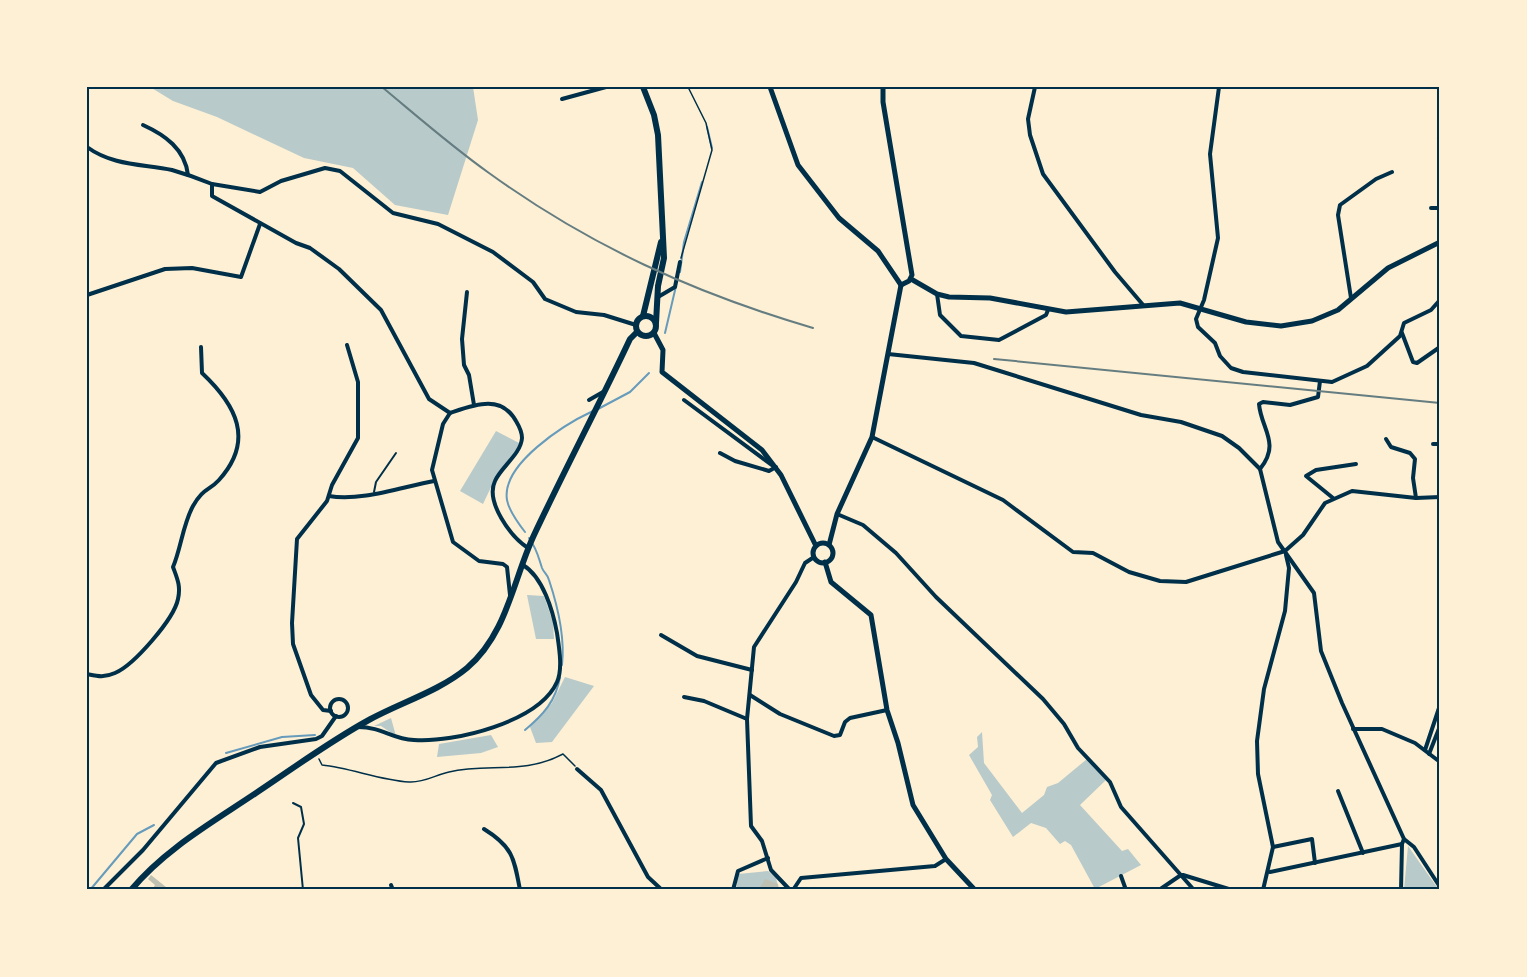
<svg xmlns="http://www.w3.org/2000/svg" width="1527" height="977" viewBox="0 0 1527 977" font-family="Mulish,sans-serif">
  <rect width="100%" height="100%" fill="#fdf0d5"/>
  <!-- green -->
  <g fill="#b9caca">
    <polygon points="150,87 473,87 478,120 448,215 395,205 353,168 304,158 217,117 173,101"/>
    <polygon points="496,431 521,444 493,483 483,504 460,491"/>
    <polygon points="527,595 544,596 553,622 554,639 536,639"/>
    <polygon points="565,677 594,686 552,742 536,743 530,727 552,703"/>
    <polygon points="391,718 396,736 381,726 374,726"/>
    <polygon points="982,732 984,763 1022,813 1044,795 1047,787 1058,783 1087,759 1106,780 1080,805 1122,851 1128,849 1141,865 1095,889 1071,845 1065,841 1060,844 1046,828 1031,823 1013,837 990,800 992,795 969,755 978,747 977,737"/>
    <polygon points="491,735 498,747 481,753 437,757 439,744"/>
    <polygon points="1408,846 1439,890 1404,890"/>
    <polygon points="768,871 776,878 779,890 736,890 738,874"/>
  </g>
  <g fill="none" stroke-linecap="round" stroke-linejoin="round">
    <!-- stream -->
    <g stroke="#669bbc" stroke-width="2">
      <polyline points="707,127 712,148"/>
      <polyline points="680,272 684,242 702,182"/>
      <polyline points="665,333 676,286"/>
      <polyline points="598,409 630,392 649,373"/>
      <path d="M525,532C518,523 509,511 507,500C501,464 565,424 593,411"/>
      <path d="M529,538C537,549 538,556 542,568C544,573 548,575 549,580C558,607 565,638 562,665"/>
      <path d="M525,730C543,715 556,701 560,677"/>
      <polyline points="226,753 282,737 315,735"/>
      <polyline points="90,890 137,834 154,825"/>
    </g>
  </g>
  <!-- building -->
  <g fill="#bec0b2">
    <polygon points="151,875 166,887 164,890 152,890 155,885 148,879"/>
    <polygon points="765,879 778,884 779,890 759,890"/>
  </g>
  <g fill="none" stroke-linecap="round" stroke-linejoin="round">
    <!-- path -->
    <g stroke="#003049" stroke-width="1.5">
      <polyline points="681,258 712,150 706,123 688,87"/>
      <path d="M319,759L322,765C351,768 379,780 409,782C424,783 435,775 449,772C489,763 524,775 563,754L575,766"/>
    </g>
    <!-- service -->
    <g stroke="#003049" stroke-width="2">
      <polyline points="374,492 376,482 396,453"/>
      <polyline points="293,803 301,807 304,824 298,838 303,890"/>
    </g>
    <!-- minor -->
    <g stroke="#003049" stroke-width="4">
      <polyline points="1035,87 1028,119 1030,135 1043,174 1115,272 1144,306"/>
      <polyline points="1219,87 1210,154 1218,238 1204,300 1196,319 1198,327 1215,343 1220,356 1231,368 1243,372 1332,382 1367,366 1400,336 1404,323 1431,310 1439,301"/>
      <polyline points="562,99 606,87"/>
      <path d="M143,125C165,135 185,149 188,175"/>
      <polyline points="1439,138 1440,137"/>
      <path d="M87,147C113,166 143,164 172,170C186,174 200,179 212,184V196L296,243L310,248L339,269L381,310L429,399L450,413L443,424L432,470L453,542L479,561L503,564L507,567L510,595"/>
      <polyline points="212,184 260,192 281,181 325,168 340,171 393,213 438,224 493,252 533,282 545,299 576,312 604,315 636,325"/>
      <polyline points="1431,208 1440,208"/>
      <polyline points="467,292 462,339 464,365 469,375 474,405"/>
      <polyline points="937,294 940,315 961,336 999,340 1046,315 1048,310"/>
      <polyline points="87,295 165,269 192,268 241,277 260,224"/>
      <polyline points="658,297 675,287 680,262"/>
      <polyline points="1351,298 1338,215 1340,205 1376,179 1392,172"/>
      <polyline points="1402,333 1413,362 1417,363 1440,347"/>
      <polyline points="888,354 974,363 1141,415 1181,422 1222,436 1239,448 1260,469"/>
      <path d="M1320,381L1318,397L1290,405L1263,402L1259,404C1261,429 1281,443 1260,469L1278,542L1314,593L1321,651L1342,703L1404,839L1414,847L1440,887"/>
      <polyline points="589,400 603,392"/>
      <polyline points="684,400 773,466"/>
      <path d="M450,413C474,405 501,394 516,421C519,426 522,432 522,438C521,454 501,467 495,481C485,502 511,537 528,548"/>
      <polyline points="872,437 1003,500 1073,552 1093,553 1129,572 1160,581 1186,582 1285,551 1303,535 1325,503 1352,491 1416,498 1440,497"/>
      <polyline points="1386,439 1391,447 1410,453 1415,459 1413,478 1416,498"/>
      <polyline points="1433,444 1440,444"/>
      <polyline points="720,453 735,461 769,471 776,467"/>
      <path d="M329,496C359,502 402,487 434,481"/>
      <polyline points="1333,498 1306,476 1316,470 1356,464"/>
      <polyline points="837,514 863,525 896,553 936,597 1043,699 1064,724 1078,748 1110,782 1121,807 1194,890"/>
      <polyline points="661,635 697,656 752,670"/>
      <path d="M87,674C97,676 104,678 115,673C134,665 174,619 178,599C181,586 177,578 173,567C181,548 183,524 193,506C203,488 209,491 219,480C255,440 236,405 202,373L201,347"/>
      <polyline points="750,695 780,714 834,736 840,735 845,722 850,718 887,710"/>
      <polyline points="684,697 704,701 747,719"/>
      <circle cx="339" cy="708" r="9"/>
      <polyline points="331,711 323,710 311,695 293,644 292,623 297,539 327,501 332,485 358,438 358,382 347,345"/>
      <path d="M358,727C383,727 391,739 414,740C454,743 539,722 557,682C563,669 559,647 557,633C553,611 543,577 523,565"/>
      <polyline points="1353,729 1382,729 1415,743 1440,762"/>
      <polyline points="1425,750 1440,705"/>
      <polyline points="1429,754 1440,726"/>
      <polyline points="577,769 601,790 648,877 662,890"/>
      <polyline points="1338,791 1363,853"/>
      <path d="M484,829C513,847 514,858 520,890"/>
      <polyline points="1273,847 1312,839 1315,863"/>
      <polyline points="1270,872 1402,844 1404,839"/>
      <polyline points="1183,875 1232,890"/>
      <polyline points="1121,876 1126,890"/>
      <polyline points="391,885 393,890"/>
      <polyline points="103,890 143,850 216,763 260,747 316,739 322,736 336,716"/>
      <polyline points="733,890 738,871 768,858"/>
      <polyline points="790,890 771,870 762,841 751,826 747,719 754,647 796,582 805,563 814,557"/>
      <polyline points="793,890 801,878 935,866 946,859"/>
      <polyline points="1159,890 1181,875"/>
      <polyline points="1263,890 1273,847 1258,774 1257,741 1264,689 1285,611 1289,568 1286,555"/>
      <polyline points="1401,890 1402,844"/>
    </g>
    <!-- tertiary -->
    <g stroke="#003049" stroke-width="5">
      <polyline points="770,87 798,165 839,218 878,251 901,285"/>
      <polyline points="883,87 883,102 912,275 909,281 901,285"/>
      <polyline points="911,279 937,294 949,297 990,298 1066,312 1180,303 1246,322 1281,326 1312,321 1338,310 1388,268 1440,242"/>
      <polyline points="654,333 663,350 662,372 762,450 781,475 816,546"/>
      <circle cx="823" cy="553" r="10"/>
      <polyline points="829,545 837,514 872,437 901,285"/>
      <polyline points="825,562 831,582 871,615 887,710 898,743 913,805 946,859 975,890"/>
    </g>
    <!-- secondary -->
    <g stroke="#003049" stroke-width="6">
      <polyline points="643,87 654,115 658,135 664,258 658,286 656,323"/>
      <circle cx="646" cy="326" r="10"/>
      <polyline points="643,316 661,242"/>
      <path d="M131,890C165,849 213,822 256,793C292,769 329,742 367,721C399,703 438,692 467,668C507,634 513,580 534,535C565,469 599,405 630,339L637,332"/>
    </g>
    <!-- rail -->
    <g stroke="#657d81" stroke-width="2">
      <path d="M382,87C417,116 451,146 489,173C590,246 694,293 813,328"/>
      <polyline points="994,359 1440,403"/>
    </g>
  </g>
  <!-- border -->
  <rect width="1527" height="977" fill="none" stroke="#fdf0d5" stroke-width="177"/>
  <rect x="88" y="88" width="1350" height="800" fill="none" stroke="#003049" stroke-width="2"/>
</svg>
